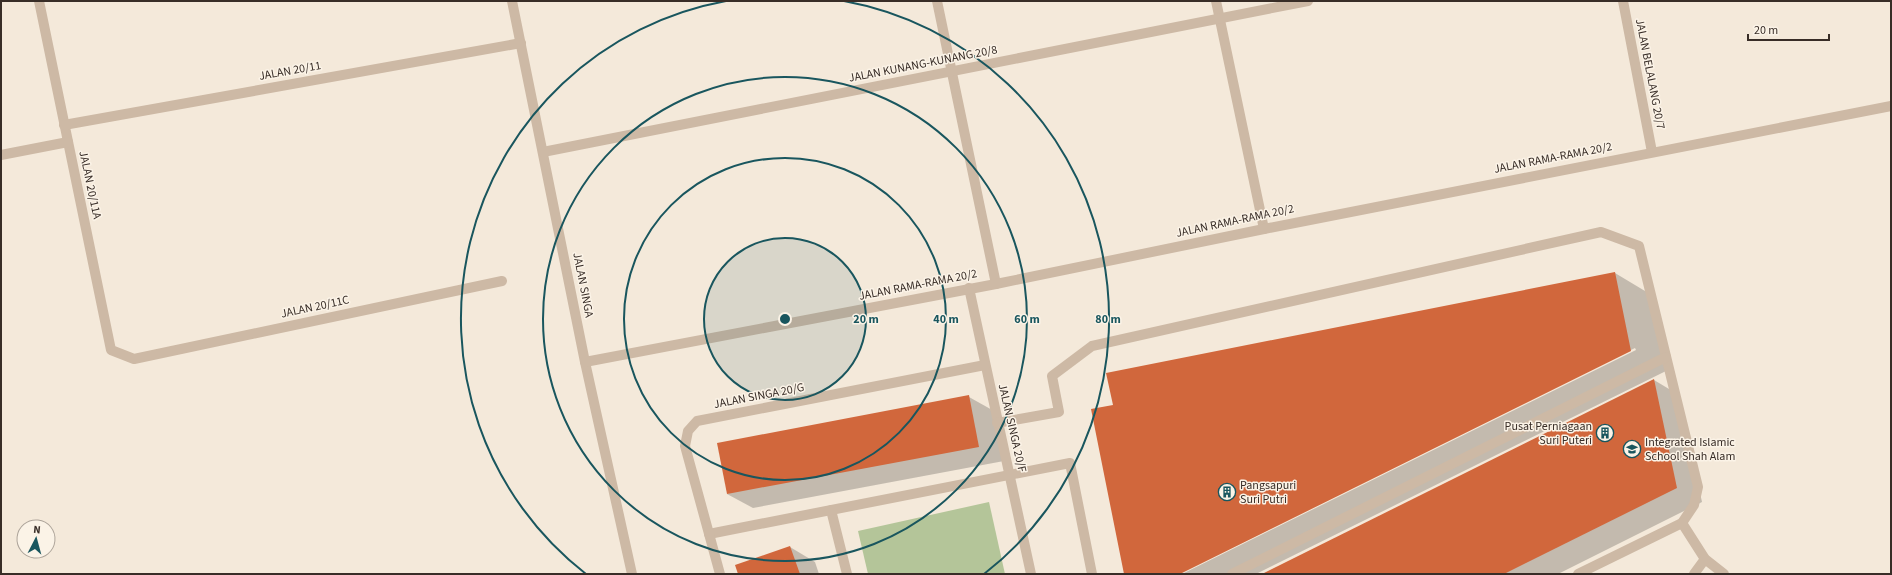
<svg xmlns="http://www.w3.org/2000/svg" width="1892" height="575" viewBox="0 0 1892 575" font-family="'Source Sans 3',sans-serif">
  <rect width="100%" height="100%" fill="#f4e9da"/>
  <!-- green -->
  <polygon fill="#b4c599" points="989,502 1005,574 868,574 858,531"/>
  <!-- shadow -->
  <g fill="#0003">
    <polygon points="1615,273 1650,294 1666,371 1256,574 1182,574 1636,350 1635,348 1177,574 1125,574 1114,406"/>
    <polygon points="1654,380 1679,395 1702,502 1558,574 1264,574"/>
    <polygon points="969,397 994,411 1004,461 753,508 727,494"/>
    <polygon points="790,547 815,562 819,574 739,574"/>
  </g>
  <!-- building -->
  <g fill="#d1673c">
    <polygon points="1615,272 1631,351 1180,574 1124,574 1091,409 1113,405 1106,373"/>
    <polygon points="1654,379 1677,488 1504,574 1262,574"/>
    <polygon points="969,395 979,447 727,494 717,443"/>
    <polygon points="790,546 800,574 738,574 735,565"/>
  </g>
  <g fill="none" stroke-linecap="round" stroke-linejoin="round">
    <!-- minor -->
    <g stroke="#cdb9a5" stroke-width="10">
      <polyline points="39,1 111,350 134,359 502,281"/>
      <polyline points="512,1 585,362 632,574"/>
      <polyline points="937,1 996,284"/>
      <polyline points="1216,1 1264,229"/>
      <polyline points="1623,1 1652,152"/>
      <polyline points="64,125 521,43"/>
      <polyline points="543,152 1308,1"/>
      <polyline points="1,155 68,142"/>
      <polyline points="969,288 1031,574"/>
      <polyline points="585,362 996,284 1264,229 1891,106"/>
      <polyline points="997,423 1059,412 1052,376 1092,346 1601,232 1639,246 1698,487 1694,505 1682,523 1578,574"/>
      <polyline points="831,510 847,574"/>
      <polyline points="1682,523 1705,559 1724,574"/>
      <polyline points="709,534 1070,463 1092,574"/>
      <polyline points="720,574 685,446 688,431 697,421 985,365"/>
      <polyline points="1232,574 1666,357"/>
      <polyline points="1694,574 1705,559"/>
    </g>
  </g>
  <!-- distance rings -->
  <circle cx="785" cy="319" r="81" fill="#19565e" fill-opacity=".12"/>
  <g fill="none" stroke="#19565e" stroke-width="2">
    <circle cx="785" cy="319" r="81"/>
    <circle cx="785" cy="319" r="161"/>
    <circle cx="785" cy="319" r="242"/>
    <path d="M586 574A323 323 0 0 1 726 1M844 1A323 323 0 0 1 984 574"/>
  </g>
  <!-- icons -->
  <defs>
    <symbol id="building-ring" viewBox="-11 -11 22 22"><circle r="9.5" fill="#fbf3e7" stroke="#19565e" stroke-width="1.5"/><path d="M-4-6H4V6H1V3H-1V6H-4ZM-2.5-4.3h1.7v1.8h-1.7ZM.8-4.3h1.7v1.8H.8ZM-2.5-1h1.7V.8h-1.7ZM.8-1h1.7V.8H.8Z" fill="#19565e"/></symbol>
    <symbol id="school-ring" viewBox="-11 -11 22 22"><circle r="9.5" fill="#fbf3e7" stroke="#19565e" stroke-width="1.5"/><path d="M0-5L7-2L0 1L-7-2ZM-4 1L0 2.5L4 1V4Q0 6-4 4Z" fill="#19565e"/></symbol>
  </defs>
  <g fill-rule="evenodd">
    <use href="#building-ring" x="1595" y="423" width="20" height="20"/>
    <use href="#school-ring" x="1622" y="439" width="20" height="20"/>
    <use href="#building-ring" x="1217" y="482" width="20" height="20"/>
  </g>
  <g text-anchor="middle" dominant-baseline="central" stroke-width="3" stroke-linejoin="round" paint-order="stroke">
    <!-- street labels -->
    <g font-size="12" fill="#382d27" stroke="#fbf3e7">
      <text transform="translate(923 64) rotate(-11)">JALAN KUNANG-KUNANG 20/8</text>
      <text transform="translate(290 71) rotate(-10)">JALAN 20/11</text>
      <text transform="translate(1650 74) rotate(79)">JALAN BELALANG 20/7</text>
      <text transform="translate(1553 158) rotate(-11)">JALAN RAMA-RAMA 20/2</text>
      <text transform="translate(90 185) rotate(78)">JALAN 20/11A</text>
      <text transform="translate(1235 221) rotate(-12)">JALAN RAMA-RAMA 20/2</text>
      <text transform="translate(583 285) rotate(79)">JALAN SINGA</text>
      <text transform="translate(918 285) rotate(-11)">JALAN RAMA-RAMA 20/2</text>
      <text transform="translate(315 307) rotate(-12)">JALAN 20/11C</text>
      <text transform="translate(759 396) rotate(-11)">JALAN SINGA 20/G</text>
      <text transform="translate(1012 428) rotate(77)">JALAN SINGA 20/F</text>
    </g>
    <!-- poi labels -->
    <g font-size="12" fill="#382d27" stroke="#fbf3e7" text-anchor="start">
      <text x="1592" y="426" text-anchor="end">Pusat Perniagaan<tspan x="1592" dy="14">Suri Puteri</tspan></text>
      <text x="1645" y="442">Integrated Islamic<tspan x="1645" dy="14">School Shah Alam</tspan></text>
      <text x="1240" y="485">Pangsapuri<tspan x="1240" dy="14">Suri Putri</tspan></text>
    </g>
  </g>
  <circle cx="785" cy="319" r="6" fill="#19565e" stroke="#fbf3e7" stroke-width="2"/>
  <g font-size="12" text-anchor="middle" font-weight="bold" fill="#19565e" stroke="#fbf3e7" stroke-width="3" stroke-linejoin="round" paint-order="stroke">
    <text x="866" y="323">20 m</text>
    <text x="946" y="323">40 m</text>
    <text x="1027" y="323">60 m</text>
    <text x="1108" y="323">80 m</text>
  </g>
  <!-- border -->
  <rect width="1892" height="575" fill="none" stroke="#382d27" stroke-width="4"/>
  <!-- north arrow -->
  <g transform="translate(36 539) rotate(6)"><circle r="19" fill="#fbf3e7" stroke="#ada49a"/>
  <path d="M0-3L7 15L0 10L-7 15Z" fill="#19565e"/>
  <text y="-6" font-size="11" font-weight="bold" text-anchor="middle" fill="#382d27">N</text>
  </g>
  <!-- scale -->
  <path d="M1748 34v6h81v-6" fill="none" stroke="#382d27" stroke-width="2"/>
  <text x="1754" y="34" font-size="12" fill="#382d27" stroke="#fbf3e7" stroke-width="3" paint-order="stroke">20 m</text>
</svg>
